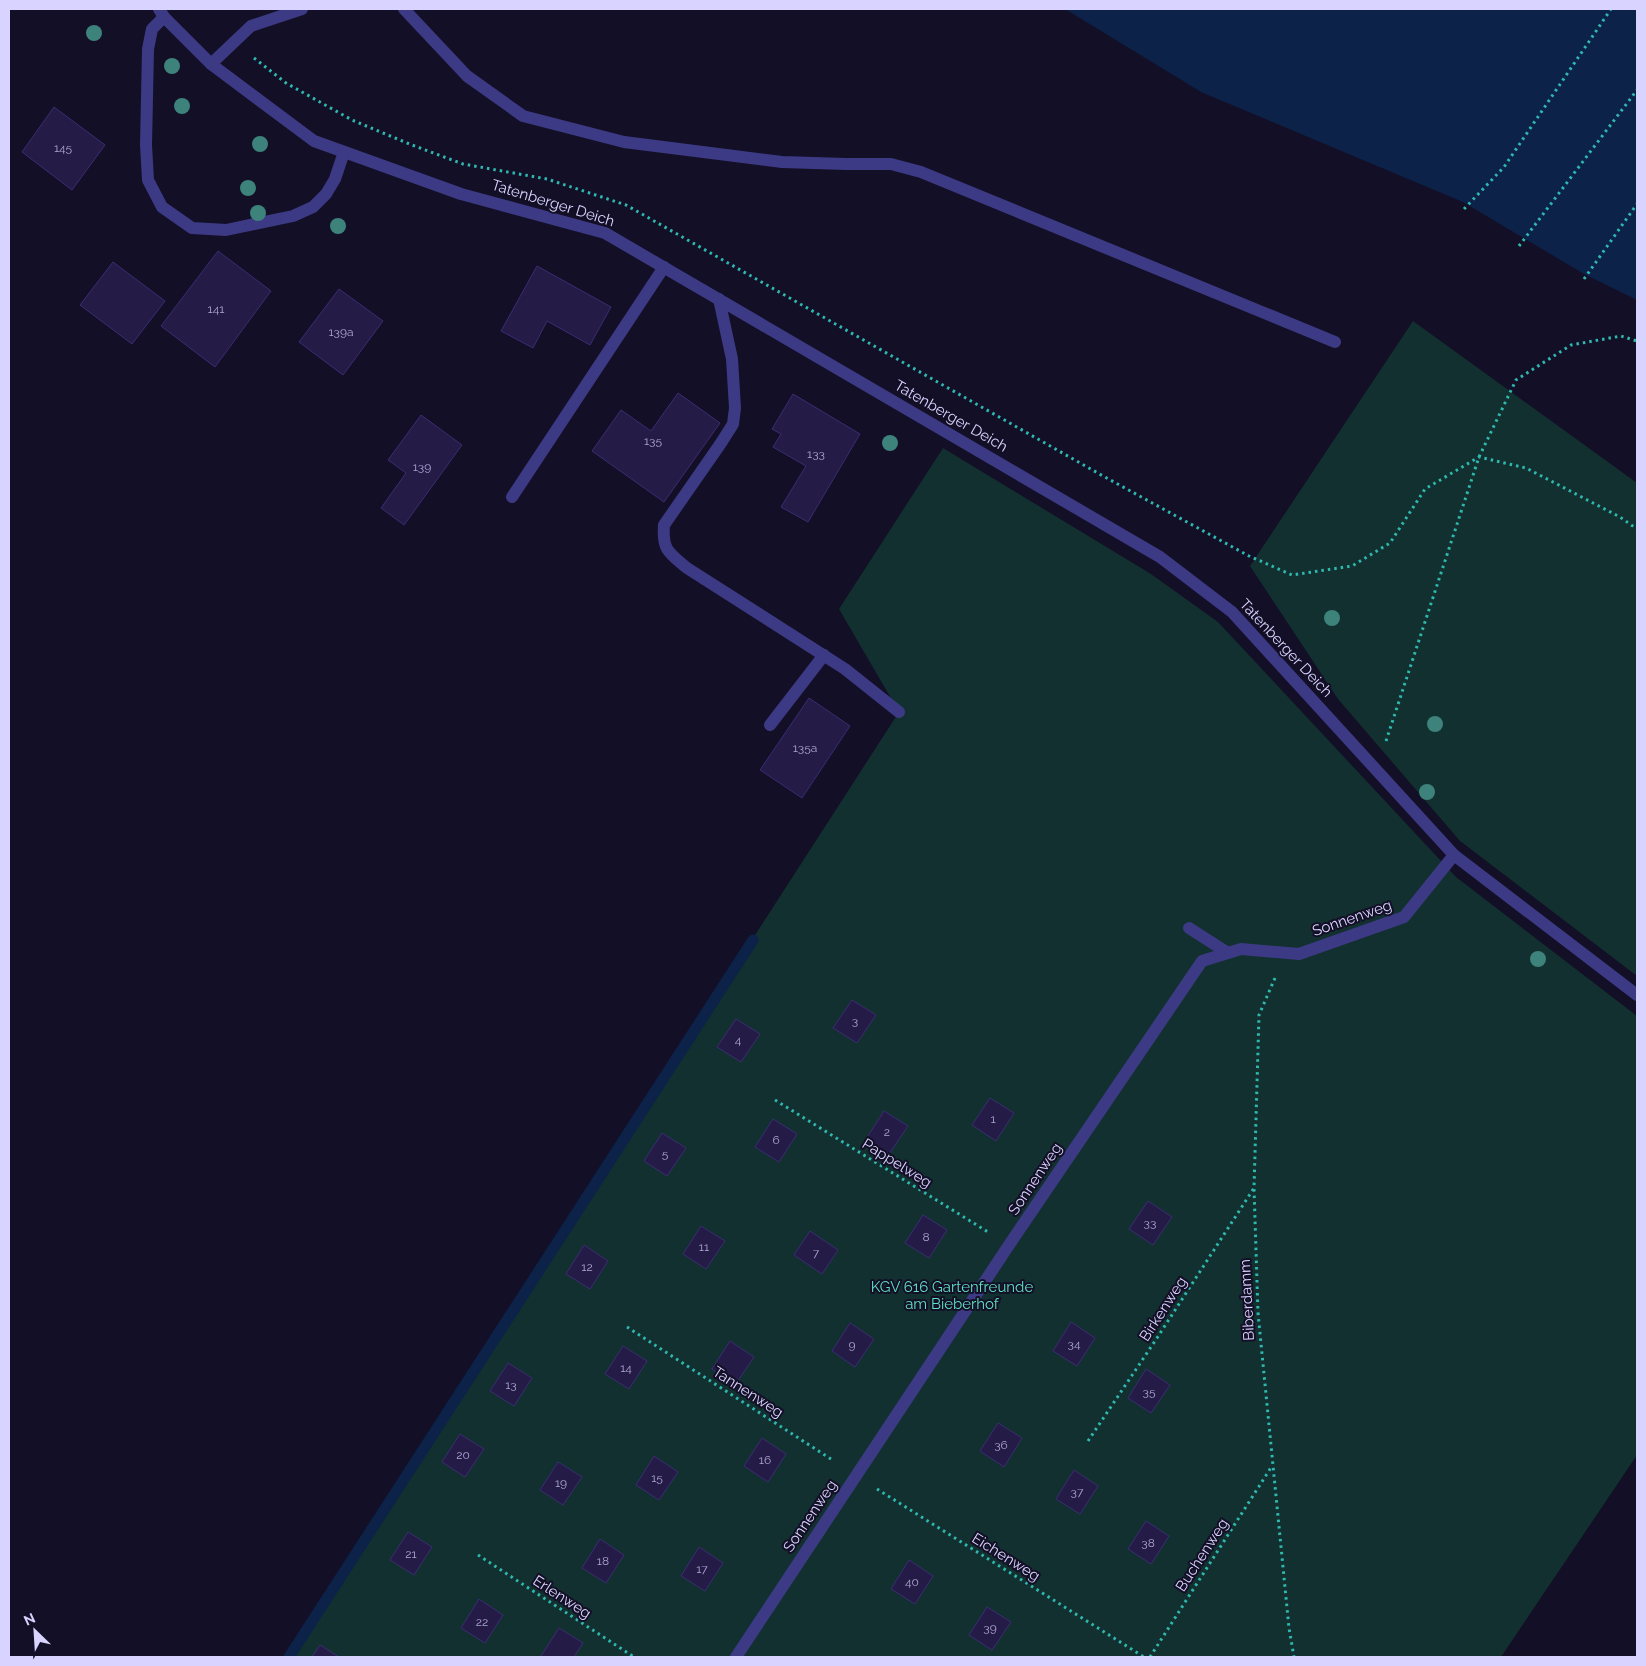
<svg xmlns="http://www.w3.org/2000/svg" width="1646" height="1666" viewBox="0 0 1646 1666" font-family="Raleway,sans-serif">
  <rect width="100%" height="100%" fill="#130f26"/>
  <!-- green -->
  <g fill="#12302f">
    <polygon points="1413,321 1637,483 1637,976 1460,841 1338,699 1250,566"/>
    <polygon points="943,448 1151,574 1218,622 1456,877 1637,1016 1637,1455 1501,1657 289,1657 899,712 839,609"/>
  </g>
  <!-- water -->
  <polygon fill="#0c2248" points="1065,9 1637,9 1637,300 1584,274 1463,202 1201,92"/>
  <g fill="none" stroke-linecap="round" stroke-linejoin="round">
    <!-- stream -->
    <polyline stroke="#0c2248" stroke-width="11" points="289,1657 753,940"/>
  </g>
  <!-- building -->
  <g fill="#241b47" stroke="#3b2d73">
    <polygon points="54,107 105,145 72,190 22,152"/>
    <polygon points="218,251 271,291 215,367 161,326"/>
    <polygon points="113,262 165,301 132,344 80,305"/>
    <polygon points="537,266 611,307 590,345 547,321 533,348 501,331"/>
    <polygon points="339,289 383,321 343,375 299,342"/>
    <polygon points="678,393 720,423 664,502 592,451 621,410 651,431"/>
    <polygon points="793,394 860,434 808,522 781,507 806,466 773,447 781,434 772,429"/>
    <polygon points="421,415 462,445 404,525 381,508 406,473 388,460"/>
    <polygon points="809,698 850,726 802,798 760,770"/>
    <polygon points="852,1000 876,1015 857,1043 833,1028"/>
    <polygon points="736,1019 760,1034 741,1062 717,1047"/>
    <polygon points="990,1098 1014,1113 996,1141 972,1125"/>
    <polygon points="884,1111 908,1126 889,1154 866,1139"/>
    <polygon points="773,1119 797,1134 779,1162 755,1147"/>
    <polygon points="662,1133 686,1148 667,1176 644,1161"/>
    <polygon points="1148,1201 1172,1217 1153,1245 1129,1229"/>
    <polygon points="923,1215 947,1230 929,1258 905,1243"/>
    <polygon points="701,1226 725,1241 706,1269 683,1254"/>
    <polygon points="810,1231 838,1250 822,1274 794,1255"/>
    <polygon points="584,1245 608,1261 590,1289 566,1274"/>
    <polygon points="1071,1322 1095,1338 1077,1366 1053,1351"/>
    <polygon points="850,1323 874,1339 855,1367 832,1351"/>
    <polygon points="730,1341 754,1357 735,1385 712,1369"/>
    <polygon points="623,1346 647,1361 629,1389 605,1374"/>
    <polygon points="508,1363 532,1378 514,1406 490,1391"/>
    <polygon points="1146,1369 1170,1385 1151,1413 1128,1398"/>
    <polygon points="998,1423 1022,1438 1004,1467 980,1451"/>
    <polygon points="460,1434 484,1449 465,1477 442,1462"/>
    <polygon points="762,1438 786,1454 768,1482 744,1466"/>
    <polygon points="654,1456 678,1472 659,1500 636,1485"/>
    <polygon points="558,1462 582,1477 563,1505 540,1490"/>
    <polygon points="1074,1470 1098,1486 1080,1514 1056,1499"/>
    <polygon points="1146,1521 1169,1536 1151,1564 1128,1549"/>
    <polygon points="408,1532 432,1547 414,1575 390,1560"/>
    <polygon points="600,1539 624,1555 606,1583 582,1568"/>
    <polygon points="699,1547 723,1563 705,1591 681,1576"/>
    <polygon points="909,1560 933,1576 915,1604 891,1589"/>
    <polygon points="479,1599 503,1615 485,1643 461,1628"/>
    <polygon points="987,1607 1011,1622 992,1650 969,1635"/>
    <polygon points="559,1628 583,1643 574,1657 543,1657 541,1656"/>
    <polygon points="320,1645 339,1657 312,1657"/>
  </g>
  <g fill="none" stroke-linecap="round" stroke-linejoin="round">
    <!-- path -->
    <g stroke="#2fb8b0" stroke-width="3" stroke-dasharray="2.5 4" stroke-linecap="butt">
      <polyline points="254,58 286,83 352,120 412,145 463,164 547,179 626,205 1103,476 1249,556 1292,575 1352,566 1390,543 1425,489 1479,457 1526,468 1620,517 1637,529"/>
      <polyline points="1464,209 1504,167 1611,9"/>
      <polyline points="1519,246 1637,90"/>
      <polyline points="1584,279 1637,204"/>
      <polyline points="1386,741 1479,457 1516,380 1571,345 1621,336 1637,341"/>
      <polyline points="1275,978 1259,1015 1254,1188 1258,1313 1289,1628 1294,1657"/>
      <polyline points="775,1100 988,1232"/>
      <polyline points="627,1327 834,1461"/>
      <polyline points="1088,1441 1157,1338 1254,1188"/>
      <polyline points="877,1489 1144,1657"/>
      <polyline points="478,1555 634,1657"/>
      <polyline points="1150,1657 1272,1466"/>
    </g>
    <!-- minor -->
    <g stroke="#3d3a85" stroke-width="12">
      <polyline points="159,9 164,17 211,64 314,141 461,194 605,233 1160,557 1232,612 1454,855 1637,995"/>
      <polyline points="404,9 467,76 523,116 624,142 782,162 846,164 891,164 921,172 1335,342"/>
      <polyline points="164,17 152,29 148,49 146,145 148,180 162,207 192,228 226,230 293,216 313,207 326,194 335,179 344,152"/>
      <polyline points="211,64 251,26 302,9"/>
      <path d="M719,299L732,359L735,408L733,424L721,443L664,525C662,550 669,553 687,568L845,669L899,712"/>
      <polyline points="512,497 664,267"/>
      <polyline points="770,725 824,655"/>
      <polyline points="1189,928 1228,953"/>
      <polyline points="736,1657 1009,1245 1202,961 1241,949 1299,954 1404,917 1454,855"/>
    </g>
  </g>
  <!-- trees -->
  <g fill="#3d827b">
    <circle cx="94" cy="33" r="8"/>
    <circle cx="172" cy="66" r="8"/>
    <circle cx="182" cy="106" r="8"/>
    <circle cx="260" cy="144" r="8"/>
    <circle cx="248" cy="188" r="8"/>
    <circle cx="258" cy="213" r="8"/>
    <circle cx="338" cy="226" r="8"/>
    <circle cx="890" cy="443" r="8"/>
    <circle cx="1332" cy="618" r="8"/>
    <circle cx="1435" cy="724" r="8"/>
    <circle cx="1427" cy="792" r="8"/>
    <circle cx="1538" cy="959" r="8"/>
  </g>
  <g text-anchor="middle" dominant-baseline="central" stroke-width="4" stroke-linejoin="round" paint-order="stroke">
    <!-- number labels -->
    <g font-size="12" fill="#aca6d1">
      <text x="63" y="148">145</text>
      <text x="216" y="309">141</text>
      <text x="341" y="332">139a</text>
      <text x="653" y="441">135</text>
      <text x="816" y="454">133</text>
      <text x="422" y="467">139</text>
      <text x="805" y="748">135a</text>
      <text x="855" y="1021">3</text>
      <text x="738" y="1040">4</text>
      <text x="993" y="1119">1</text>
      <text x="887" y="1132">2</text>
      <text x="776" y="1140">6</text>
      <text x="665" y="1154">5</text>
      <text x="1150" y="1223">33</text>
      <text x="926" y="1237">8</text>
      <text x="704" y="1247">11</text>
      <text x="816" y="1253">7</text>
      <text x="587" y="1267">12</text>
      <text x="1074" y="1344">34</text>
      <text x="852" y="1345">9</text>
      <text x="626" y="1368">14</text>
      <text x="511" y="1385">13</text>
      <text x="1149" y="1392">35</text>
      <text x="1001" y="1445">36</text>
      <text x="463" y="1455">20</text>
      <text x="765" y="1460">16</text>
      <text x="657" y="1478">15</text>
      <text x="561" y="1483">19</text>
      <text x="1077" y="1492">37</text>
      <text x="1148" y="1543">38</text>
      <text x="411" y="1554">21</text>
      <text x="603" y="1561">18</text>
      <text x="702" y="1569">17</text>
      <text x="912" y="1582">40</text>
      <text x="482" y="1622">22</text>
      <text x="990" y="1628">39</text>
    </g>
    <!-- street labels -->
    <g font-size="15" fill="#d9d4ff" stroke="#130f26">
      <text transform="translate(553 203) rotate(17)">Tatenberger Deich</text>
      <text transform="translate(951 416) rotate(30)">Tatenberger Deich</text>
      <text transform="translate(1286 648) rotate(47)">Tatenberger Deich</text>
      <text transform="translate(1352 918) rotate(-19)">Sonnenweg</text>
      <text transform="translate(897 1163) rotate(32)">Pappelweg</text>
      <text transform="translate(1035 1179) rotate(-56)">Sonnenweg</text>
      <text transform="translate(1247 1300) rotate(-93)">Biberdamm</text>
      <text transform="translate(1163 1309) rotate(-57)">Birkenweg</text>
      <text transform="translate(748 1392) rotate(33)">Tannenweg</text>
      <text transform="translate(810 1516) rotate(-56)">Sonnenweg</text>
      <text transform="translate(1202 1555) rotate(-57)">Buchenweg</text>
      <text transform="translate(1006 1557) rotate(32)">Eichenweg</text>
      <text transform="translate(562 1597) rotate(33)">Erlenweg</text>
    </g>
    <!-- park labels -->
    <g font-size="15" fill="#5fe0c0" stroke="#130f26">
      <text x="952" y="1287">KGV 616 Gartenfreunde<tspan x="952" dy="17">am Bieberhof</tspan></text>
    </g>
  </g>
  <!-- border -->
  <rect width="1646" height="1666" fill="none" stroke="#d9d4ff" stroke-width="20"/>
  <!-- north arrow -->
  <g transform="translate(35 1631) rotate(335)" stroke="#130f26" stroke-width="4" paint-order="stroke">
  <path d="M0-4L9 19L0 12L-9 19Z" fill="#d9d4ff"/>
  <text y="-8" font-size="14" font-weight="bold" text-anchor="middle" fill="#d9d4ff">N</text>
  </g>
</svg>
